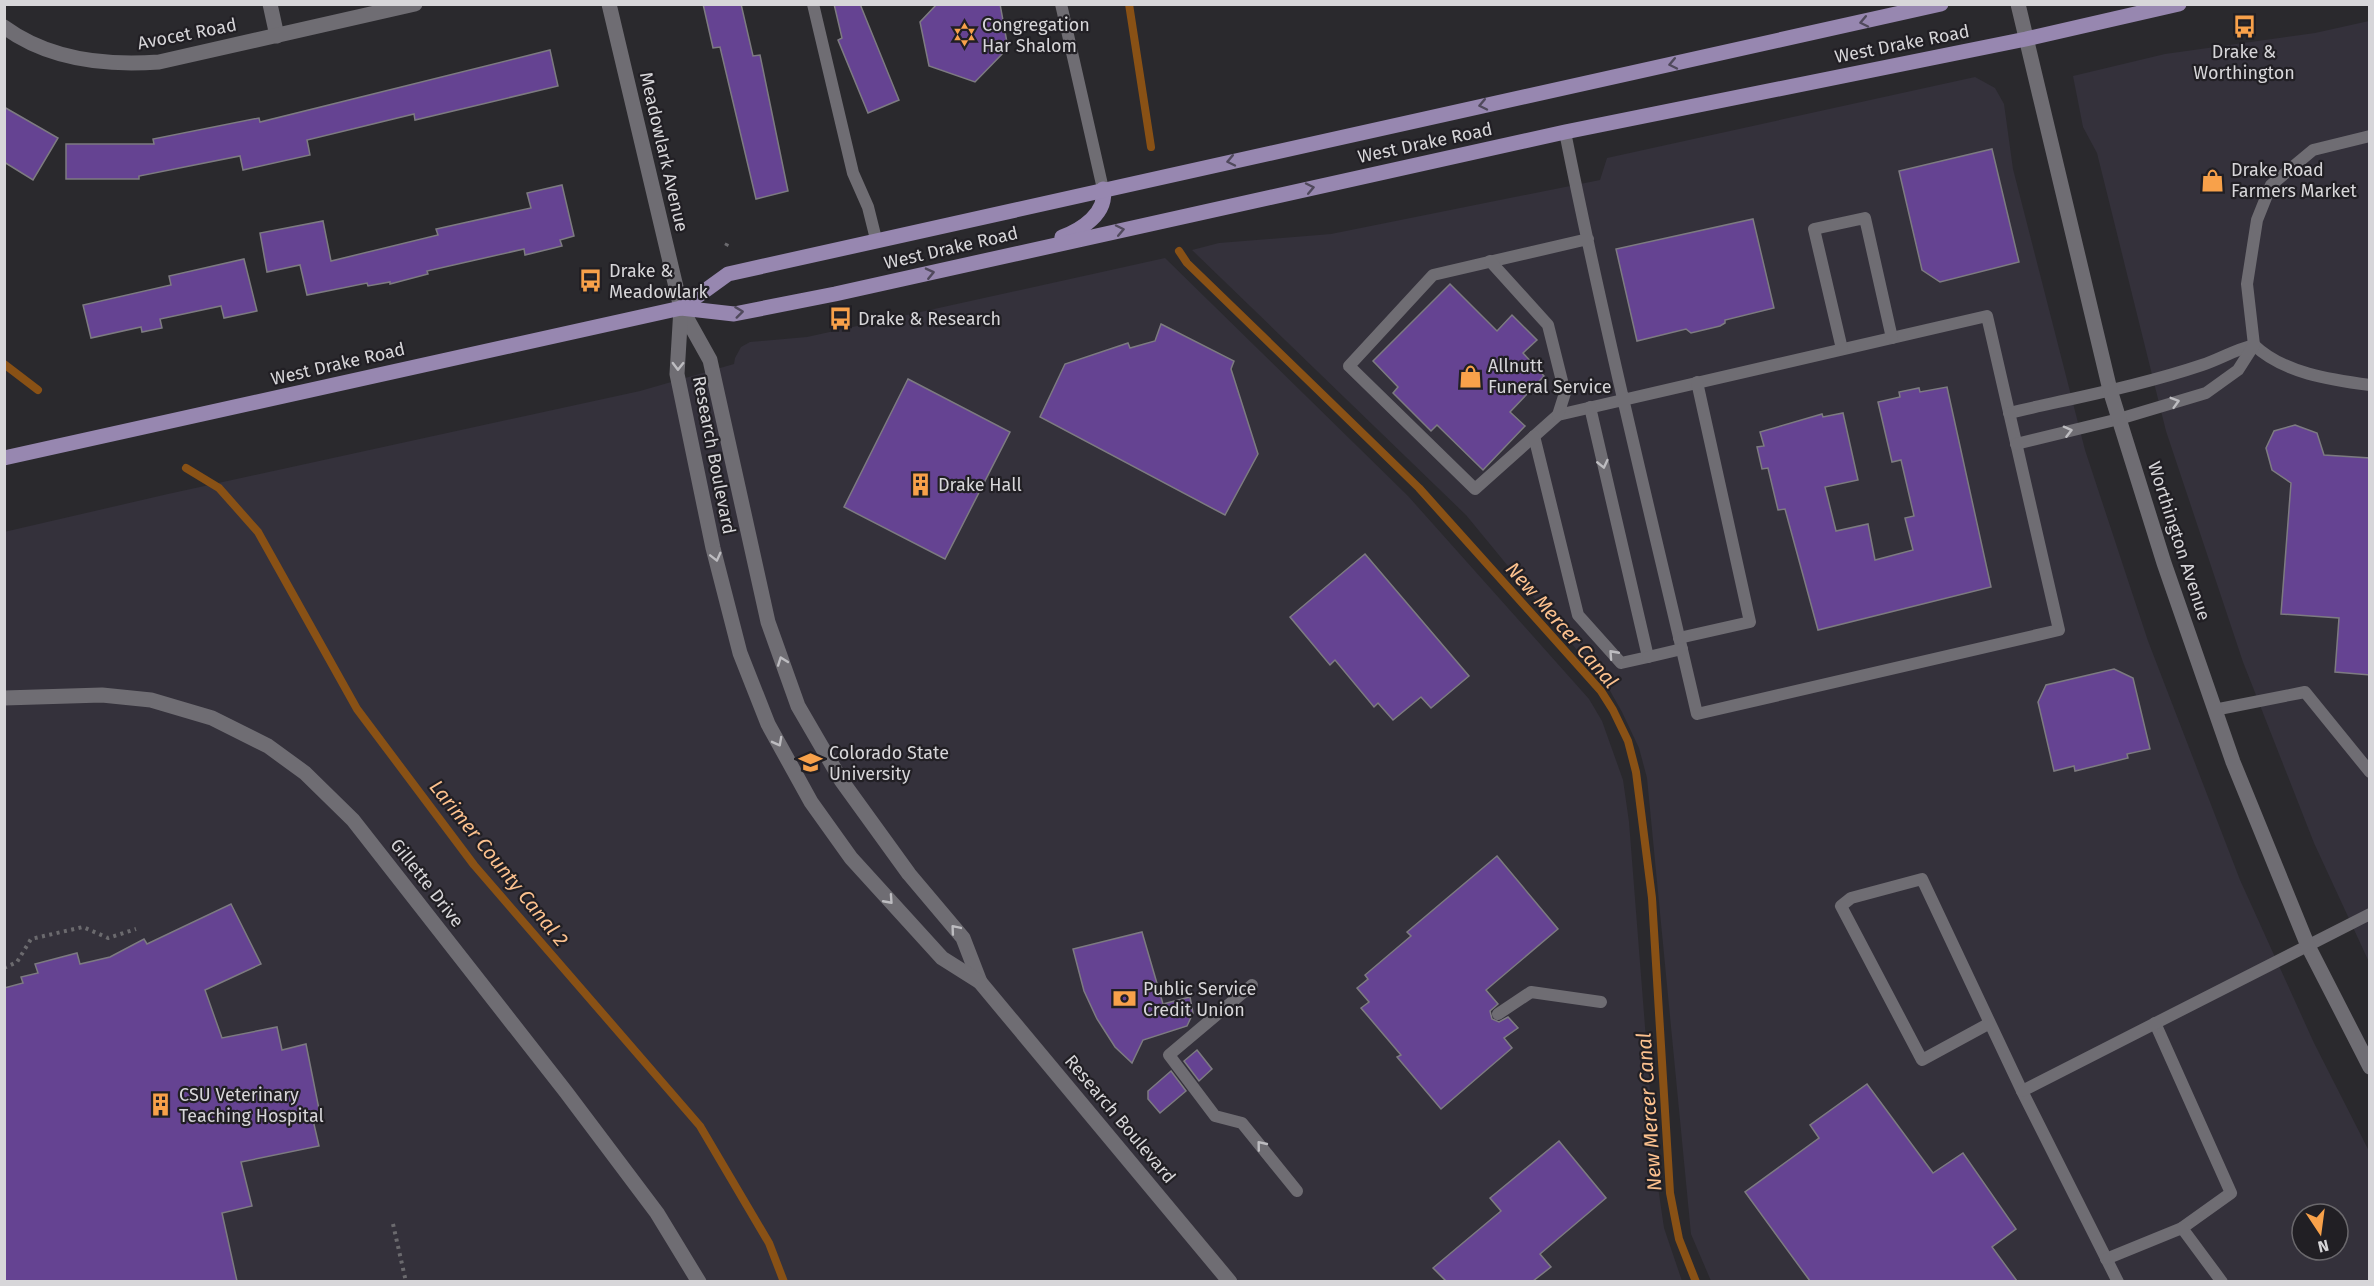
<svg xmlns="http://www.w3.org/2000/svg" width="2374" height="1286" viewBox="0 0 2374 1286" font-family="'Fira Sans',sans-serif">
  <rect width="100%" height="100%" fill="#2a292d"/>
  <!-- built -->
  <g fill="#34313b" fill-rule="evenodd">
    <polygon points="2369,21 2369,962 2314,843 2243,662 2166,431 2097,153 2083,127 2073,76 2165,54 2315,33"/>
    <path d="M1975,77L1995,88L2004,104L2013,169L2085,450L2148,641L2240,880L2314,1043L2369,1151V1281H1711L1691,1234L1647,778L1639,748L1622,712L1609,689L1466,515L1192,250L1219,243L1331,234L1600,180L1607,158ZM2302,1214H2338V1250H2302Z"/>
    <polygon points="1165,258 1408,496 1589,699 1602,721 1623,780 1629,822 1657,1180 1664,1228 1682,1281 5,1281 4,532 168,494 640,391 734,364 735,358 741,347 750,342 807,337"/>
  </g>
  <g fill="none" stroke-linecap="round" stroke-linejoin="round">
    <!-- stream -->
    <g stroke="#895115" stroke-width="8">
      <polyline points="1129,4 1151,147"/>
      <polyline points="1179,251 1187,263 1419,488 1601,691 1613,710 1628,741 1636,772 1652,898 1670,1193 1679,1239 1696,1282"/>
      <polyline points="4,364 38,390"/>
      <polyline points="186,468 219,488 258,532 357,709 474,865 700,1126 769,1243 784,1282"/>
    </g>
  </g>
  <!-- building -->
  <g fill="#654392" stroke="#7d7b81" stroke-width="1.5">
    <polygon points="703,4 741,4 753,56 760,55 788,191 756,199 720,47 713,48"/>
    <polygon points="834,4 860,4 899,100 868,113 838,40 842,38"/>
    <polygon points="937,4 1000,4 1008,48 975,82 929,66 920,22"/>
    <polygon points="550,50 558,86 415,120 414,114 307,140 310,155 243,170 240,156 139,176 139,179 66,179 66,144 154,144 153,139 259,118 260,122"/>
    <polygon points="4,107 58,138 33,180 4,162"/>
    <polygon points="1992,149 2019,262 1940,282 1922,270 1899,171"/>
    <polygon points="562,185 574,236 560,240 562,246 525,255 524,249 427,271 428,274 390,284 390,282 368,286 367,283 307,295 300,265 267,272 260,233 323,221 331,261 438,235 436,229 531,208 527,193"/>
    <polygon points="1753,219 1774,308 1725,320 1725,323 1720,326 1691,333 1686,329 1637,341 1616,249"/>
    <polygon points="244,259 257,311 224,318 221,306 160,319 162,328 142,332 141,327 91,338 83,305 171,285 169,276"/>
    <polygon points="1450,284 1497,331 1512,315 1537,340 1523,353 1544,376 1510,412 1525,426 1483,470 1437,425 1431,431 1393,393 1398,387 1373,361"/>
    <polygon points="1161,324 1234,361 1231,369 1258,454 1225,515 1040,417 1065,364 1128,343 1130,348 1155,341"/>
    <polygon points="908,379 1010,432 945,559 844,507"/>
    <polygon points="1947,387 1991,587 1818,630 1785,509 1778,510 1768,468 1762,469 1757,447 1764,446 1760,432 1822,414 1823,417 1843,413 1858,480 1825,487 1836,531 1868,524 1875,560 1913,550 1905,518 1914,516 1901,460 1892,462 1878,402 1900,397 1899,392 1919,388 1920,392"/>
    <polygon points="2295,425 2317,433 2324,455 2370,458 2370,675 2335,672 2339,618 2281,614 2291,483 2272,470 2266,448 2274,431"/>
    <polygon points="1365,554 1469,676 1431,708 1421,697 1393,720 1378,703 1374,707 1335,660 1330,665 1290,617"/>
    <polygon points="2114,669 2133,678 2150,749 2127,754 2128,758 2075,771 2074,766 2054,771 2038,702 2046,685"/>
    <polygon points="1497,856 1558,929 1486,990 1498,1004 1490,1011 1492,1019 1499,1022 1508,1017 1518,1028 1504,1038 1512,1048 1441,1109 1397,1057 1401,1055 1361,1008 1369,1002 1357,988 1368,979 1365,975 1411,936 1407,932"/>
    <polygon points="231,904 261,964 205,990 222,1038 277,1027 282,1050 306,1044 321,1119 313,1120 319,1146 241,1162 252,1206 222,1213 237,1281 4,1281 4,988 23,983 21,977 38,973 35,964 77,953 80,964 110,957 144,939 147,944"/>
    <polygon points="1142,932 1163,1004 1190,997 1193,1013 1187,1026 1143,1040 1132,1063 1115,1047 1097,1019 1084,991 1073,949"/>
    <polygon points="1197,1050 1212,1069 1199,1081 1184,1061"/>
    <polygon points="1171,1071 1186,1091 1160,1113 1148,1099 1148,1091"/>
    <polygon points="1867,1084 1933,1173 1963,1153 2016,1229 1992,1247 2017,1281 1810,1281 1745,1192 1819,1138 1810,1125"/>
    <polygon points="1559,1141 1606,1198 1540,1254 1551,1267 1533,1281 1446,1281 1433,1268 1501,1211 1490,1198"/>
  </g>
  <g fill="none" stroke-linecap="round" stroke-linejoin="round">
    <!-- path -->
    <g stroke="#6b6a6e" stroke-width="4" stroke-dasharray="3 4.5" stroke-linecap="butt">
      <polyline points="726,246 728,242"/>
      <polyline points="4,968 17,962 31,939 83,927 108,938 136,929"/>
      <polyline points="393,1224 406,1282"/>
    </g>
    <!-- lane -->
    <g stroke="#6f6d73" stroke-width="12">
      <polyline points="813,4 853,173 868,207 876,239"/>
      <polyline points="1061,4 1103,189"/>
      <path d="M1565,132C1604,327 1652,520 1697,714L2059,630L1987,316L1558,415L1475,489L1349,366L1433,275L1588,239"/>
      <polyline points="1490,261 1548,325 1565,393 1558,415"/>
      <path d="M2254,345C2283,373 2331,380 2370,385"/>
      <polyline points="1842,349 1814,229 1865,218 1892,338"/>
      <path d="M2009,413C2073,398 2140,386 2202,365C2220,359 2234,350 2254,345"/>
      <polyline points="1534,436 1578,615 1621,663 1648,657 1590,407"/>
      <polyline points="2016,444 2119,419 2206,393 2238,370 2254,345 2247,284 2257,220 2271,185 2313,150 2370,136"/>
      <polyline points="1679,638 1750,622 1697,382"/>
      <polyline points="1648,657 1682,649"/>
      <polyline points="2214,710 2305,692 2370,772"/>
      <polyline points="1252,985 1169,1055 1215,1116 1242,1123 1297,1191"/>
      <polyline points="1498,1014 1531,992 1601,1002"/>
      <polyline points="1990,1023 1922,1060 1841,906 1851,898 1922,879 2022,1091 2118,1282"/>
      <polyline points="2155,1023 2231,1193 2182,1228"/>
      <polyline points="2022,1091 2370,914"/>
      <polyline points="2106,1259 2182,1228 2222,1282"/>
    </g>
    <!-- street -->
    <g stroke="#6f6d73" stroke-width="15">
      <polyline points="270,4 277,36"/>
      <polyline points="609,4 681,308 710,360 768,622 798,706 841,780 909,874 963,938 980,982"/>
      <polyline points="2018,4 2110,390 2164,563 2233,762 2308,946 2370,1067"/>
      <path d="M4,27C49,60 105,66 159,62L415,4"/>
      <polyline points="681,308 677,374 713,548 740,653 768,724 811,802 851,858 942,958 980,982 1230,1282"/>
      <polyline points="4,698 102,695 151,700 212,718 268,746 305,773 353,820 566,1092 657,1213 699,1282"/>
    </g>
    <!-- primary -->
    <g stroke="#9787b0" stroke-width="15">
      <path d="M1062,237C1081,230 1108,213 1103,189"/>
      <polyline points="681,308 728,274 1941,4"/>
      <polyline points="4,458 681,308 734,314 835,294 1565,132 2026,39 2179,4"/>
    </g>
  </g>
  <!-- one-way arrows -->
  <defs><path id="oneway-chevron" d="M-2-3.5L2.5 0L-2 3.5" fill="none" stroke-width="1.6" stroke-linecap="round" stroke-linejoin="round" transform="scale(1.5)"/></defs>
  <g stroke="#50495c">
    <use href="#oneway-chevron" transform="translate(1864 22) rotate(168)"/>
    <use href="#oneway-chevron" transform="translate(1673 64) rotate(168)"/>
    <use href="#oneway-chevron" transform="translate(1483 105) rotate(168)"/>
    <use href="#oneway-chevron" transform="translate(1231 161) rotate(168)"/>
    <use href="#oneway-chevron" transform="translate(1310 188) rotate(-12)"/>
    <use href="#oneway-chevron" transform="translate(1120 230) rotate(-12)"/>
    <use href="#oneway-chevron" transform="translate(930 273) rotate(-13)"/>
    <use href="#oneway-chevron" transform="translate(739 312) rotate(-7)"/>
  </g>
  <g stroke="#bdbcc0">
    <use href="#oneway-chevron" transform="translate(678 366) rotate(91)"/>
    <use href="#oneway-chevron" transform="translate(2175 402) rotate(-16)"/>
    <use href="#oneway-chevron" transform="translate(2068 431) rotate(-14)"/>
    <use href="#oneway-chevron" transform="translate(1603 464) rotate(77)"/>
    <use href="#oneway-chevron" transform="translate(716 557) rotate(76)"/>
    <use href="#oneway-chevron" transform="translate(1613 654) rotate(-132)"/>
    <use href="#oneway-chevron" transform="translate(782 661) rotate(-110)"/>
    <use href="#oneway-chevron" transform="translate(778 742) rotate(62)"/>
    <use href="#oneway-chevron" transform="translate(889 900) rotate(48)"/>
    <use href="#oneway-chevron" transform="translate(955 929) rotate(-130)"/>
    <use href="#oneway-chevron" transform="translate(1261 1145) rotate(-129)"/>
  </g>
  <!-- icons -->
  <defs>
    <symbol id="bus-bare" viewBox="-9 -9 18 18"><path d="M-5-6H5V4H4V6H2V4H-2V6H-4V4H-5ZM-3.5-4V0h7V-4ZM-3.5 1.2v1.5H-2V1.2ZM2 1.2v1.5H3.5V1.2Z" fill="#f8a14a" stroke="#211f24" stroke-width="2.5" paint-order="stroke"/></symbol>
    <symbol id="synagogue-bare" viewBox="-9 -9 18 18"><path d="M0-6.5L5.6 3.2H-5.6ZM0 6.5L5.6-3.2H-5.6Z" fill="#f8a14a" stroke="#211f24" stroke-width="2.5" paint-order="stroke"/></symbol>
    <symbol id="shop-bare" viewBox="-9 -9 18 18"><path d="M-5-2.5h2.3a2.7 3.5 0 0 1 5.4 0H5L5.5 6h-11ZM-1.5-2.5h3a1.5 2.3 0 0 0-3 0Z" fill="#f8a14a" stroke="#211f24" stroke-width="2.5" paint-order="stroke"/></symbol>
    <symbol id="building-bare" viewBox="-9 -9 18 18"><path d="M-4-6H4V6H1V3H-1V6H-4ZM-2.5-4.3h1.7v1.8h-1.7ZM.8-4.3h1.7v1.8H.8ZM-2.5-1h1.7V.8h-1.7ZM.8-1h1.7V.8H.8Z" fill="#f8a14a" stroke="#211f24" stroke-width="2.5" paint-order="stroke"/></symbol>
    <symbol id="university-bare" viewBox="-9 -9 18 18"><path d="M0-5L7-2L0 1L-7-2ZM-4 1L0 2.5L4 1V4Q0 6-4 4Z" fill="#f8a14a" stroke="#211f24" stroke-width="2.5" paint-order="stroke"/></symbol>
    <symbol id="bank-bare" viewBox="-9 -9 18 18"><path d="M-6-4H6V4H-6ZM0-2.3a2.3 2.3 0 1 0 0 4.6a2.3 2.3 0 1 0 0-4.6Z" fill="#f8a14a" stroke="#211f24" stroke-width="2.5" paint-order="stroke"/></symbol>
  </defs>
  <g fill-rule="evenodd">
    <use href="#bus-bare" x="2228" y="10" width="33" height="33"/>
    <use href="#synagogue-bare" x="948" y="18" width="33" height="33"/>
    <use href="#shop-bare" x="2196" y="164" width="33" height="33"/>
    <use href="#bus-bare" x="574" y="264" width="33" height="33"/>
    <use href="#bus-bare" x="824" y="302" width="33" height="33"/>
    <use href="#shop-bare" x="1454" y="360" width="33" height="33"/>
    <use href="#building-bare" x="904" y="468" width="33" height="33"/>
    <use href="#university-bare" x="794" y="746" width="33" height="33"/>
    <use href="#bank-bare" x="1108" y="982" width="33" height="33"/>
    <use href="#building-bare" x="144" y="1088" width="33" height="33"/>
  </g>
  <g text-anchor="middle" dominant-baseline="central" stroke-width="4.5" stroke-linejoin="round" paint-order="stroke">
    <!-- poi labels -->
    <g font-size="18" fill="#d7d6d9" stroke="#211f24" text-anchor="start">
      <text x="982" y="25">Congregation<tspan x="982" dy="21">Har Shalom</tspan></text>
      <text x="2244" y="52" text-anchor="middle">Drake &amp;<tspan x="2244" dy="21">Worthington</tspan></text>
      <text x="2231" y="170">Drake Road<tspan x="2231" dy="21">Farmers Market</tspan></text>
      <text x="609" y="271">Drake &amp;<tspan x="609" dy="21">Meadowlark</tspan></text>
      <text x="858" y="319">Drake &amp; Research</text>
      <text x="1488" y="366">Allnutt<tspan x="1488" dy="21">Funeral Service</tspan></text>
      <text x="938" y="485">Drake Hall</text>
      <text x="829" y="753">Colorado State<tspan x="829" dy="21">University</tspan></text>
      <text x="1143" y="989">Public Service<tspan x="1143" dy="21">Credit Union</tspan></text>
      <text x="179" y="1095">CSU Veterinary<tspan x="179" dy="21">Teaching Hospital</tspan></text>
    </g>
    <!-- street labels -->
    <g font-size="18" fill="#d7d6d9" stroke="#211f24">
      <text transform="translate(187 34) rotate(-11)">Avocet Road</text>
      <text transform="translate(1902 44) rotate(-11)">West Drake Road</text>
      <text transform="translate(1425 143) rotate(-12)">West Drake Road</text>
      <text transform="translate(664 152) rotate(77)">Meadowlark Avenue</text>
      <text transform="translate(951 248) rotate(-13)">West Drake Road</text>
      <text transform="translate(338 364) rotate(-13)">West Drake Road</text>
      <text transform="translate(714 455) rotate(79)">Research Boulevard</text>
      <text transform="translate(2179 541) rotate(72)">Worthington Avenue</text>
      <text transform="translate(427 883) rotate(52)">Gillette Drive</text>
      <text transform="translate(1120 1119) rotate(50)">Research Boulevard</text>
    </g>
    <!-- water labels -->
    <g font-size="20" font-style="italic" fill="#fcc18e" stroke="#211f24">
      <text transform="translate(1562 625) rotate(49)">New Mercer Canal</text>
      <text transform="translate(499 863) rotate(51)">Larimer County Canal 2</text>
      <text transform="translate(1649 1112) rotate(-94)">New Mercer Canal</text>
    </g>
  </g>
  <!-- border -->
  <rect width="2374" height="1286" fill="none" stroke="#d7d6d9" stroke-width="12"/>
  <!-- north arrow -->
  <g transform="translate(2320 1232) rotate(167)"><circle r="28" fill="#211f24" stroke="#6a686c" stroke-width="1.5"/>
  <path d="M0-4.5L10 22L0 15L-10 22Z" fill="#f8a14a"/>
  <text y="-9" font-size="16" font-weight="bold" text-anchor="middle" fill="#d7d6d9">N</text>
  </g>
</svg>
